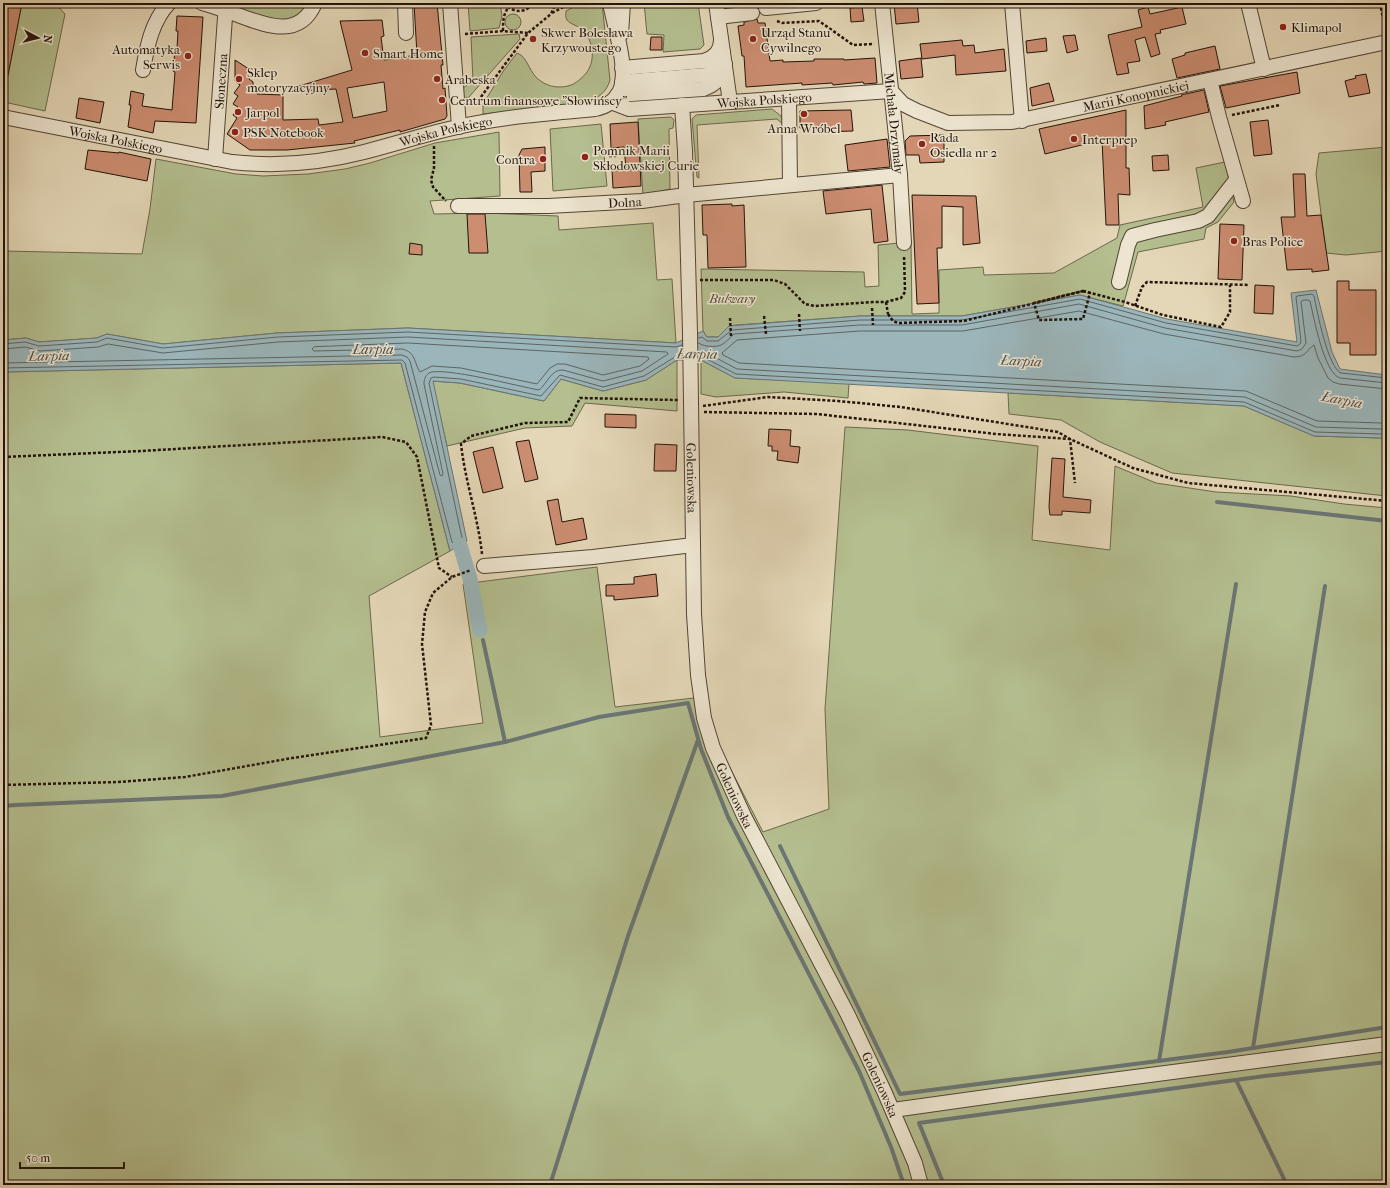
<svg xmlns="http://www.w3.org/2000/svg" width="1390" height="1188" viewBox="0 0 1390 1188" font-family="'IM FELL French Canon',serif">
  <rect width="100%" height="100%" fill="#e4d7b7"/>
  <filter id="stains"><feTurbulence type="fractalNoise" baseFrequency=".005" numOctaves="4"/><feColorMatrix values="0 0 0 0 .2 0 0 0 0 .09 0 0 0 0 .02 0 0 0 .5 -.17"/></filter>
  <radialGradient id="worn" r=".72"><stop offset=".6" stop-color="#630" stop-opacity="0"/><stop offset="1" stop-color="#630" stop-opacity=".3"/></radialGradient>
  <!-- green -->
  <g fill="#b4be8f" stroke="#6b684c">
    <polygon points="22,3 55,3 65,14 45,111 4,102 5,91"/>
    <polygon points="202,3 315,3 294,25"/>
    <polygon points="468,3 500,3 502,16 499,28 470,31"/>
    <path d="M581,3H602L610,80C607,92 597,99 586,103L483,114V104L504,70L517,53C528,56 529,75 542,82C550,87 559,88 568,86C576,84 582,78 587,72C596,59 593,40 582,29C578,26 570,24 567,20C565,17 566,14 566,11Z"/>
    <polygon points="644,3 698,3 704,45 700,49 663,52 664,35 647,34"/>
    <circle cx="513" cy="22" r="8"/>
    <polygon points="519,34 520,39 469,97 463,99 463,88 473,81 471,37"/>
    <polygon points="772,109 781,116 784,125 777,119 697,125 699,178 697,177 692,119 696,115"/>
    <polygon points="671,117 674,120 673,128 669,129 670,189 643,195 638,119"/>
    <polygon points="601,124 607,186 553,191 550,129"/>
    <polygon points="499,132 500,196 430,201 434,214 485,213 558,216 559,230 653,223 657,280 672,279 676,343 408,328 277,333 163,344 107,334 97,338 39,342 26,338 3,340 3,251 142,254 150,209 156,159 236,174 263,176 308,174 345,169 370,163 435,143"/>
    <polygon points="1387,147 1387,204 1385,205 1387,224 1387,251 1346,255 1326,253 1316,174 1319,153"/>
    <polygon points="1225,162 1234,202 1218,222 1206,228 1204,239 1138,252 1123,306 1080,295 962,316 860,316 737,325 729,326 718,337 707,337 703,331 701,269 864,272 865,287 879,286 878,245 911,242 912,314 939,313 939,270 983,267 984,275 1054,273 1117,238 1120,225 1203,207 1196,168"/>
    <polygon points="677,360 677,411 585,403 572,426 525,428 447,446 432,381 460,383 544,401 561,379 603,391 646,380"/>
    <polygon points="701,360 735,378 849,383 848,398 784,392 716,397 701,394"/>
    <polygon points="401,363 450,551 369,596 380,737 483,723 463,584 597,567 615,707 694,698 763,832 829,809 825,709 845,427 908,430 1038,446 1032,540 1110,550 1115,466 1156,483 1216,492 1291,496 1344,504 1387,508 1387,1185 3,1185 3,372"/>
    <polygon points="1008,393 1244,406 1314,436 1381,438 1387,441 1387,496 1172,473 1100,442 1061,420 1009,414"/>
  </g>
  <!-- water -->
  <polygon fill="#9bb6bb" stroke="#6b7574" points="1316,290 1332,352 1340,369 1387,375 1387,441 1381,438 1314,436 1244,406 735,378 701,360 677,360 646,380 603,391 561,379 544,401 460,383 433,381 467,541 450,551 401,363 3,372 3,340 26,338 39,342 97,338 107,334 163,344 277,333 408,328 676,343 703,331 707,337 718,337 729,326 860,316 962,316 1080,295 1167,319 1297,342 1291,293"/>
  <g fill="none" stroke-linecap="round" stroke-linejoin="round">
    <!-- shore -->
    <g stroke="#5e6462" stroke-width="1">
      <path d="M698,338L702,337L707,341H718L732,330L860,320H962L1080,299L1166,323L1297,346L1300,344L1301,341L1296,297L1297,296L1312,294L1314,296C1317,311 1328,368 1341,373L1387,378"/>
      <path d="M408,343L648,357L649,359L640,366L603,375L565,364H557L550,368L537,384L461,368L432,366L420,372C414,363 416,352 402,349L314,351L312,349L314,347Z"/>
      <path d="M698,343C701,344 704,346 707,346C723,348 724,343 734,334L860,325H962L1079,304L1165,328L1297,351L1302,349L1306,343L1301,302L1303,300H1308L1310,301C1314,318 1324,373 1340,378L1387,383"/>
      <polyline points="3,344 25,342 39,346 97,342 107,338 163,348 278,337 408,332 676,347 682,345"/>
      <path d="M3,349L25,347L40,351L98,347L108,344L163,353L278,342L408,337L667,352L668,354L642,371L603,381L563,370C551,369 547,384 539,390C521,387 442,366 429,373C425,376 424,380 424,384L443,474L442,476L440,475L410,361L407,357L402,355L3,363"/>
      <polyline points="698,351 705,352 737,369 1245,397 1316,427 1381,429 1387,431"/>
      <polyline points="698,356 703,357 736,374 1244,402 1315,432 1381,434 1387,437"/>
      <polyline points="3,368 402,360 405,363 452,542 454,544 462,540 462,538 429,383 431,378 434,377 461,379 541,396 560,375 603,387 644,376 675,357 682,356"/>
      <path d="M1387,389L1339,384L1333,382L1328,378L1318,358L1314,345C1306,350 1307,357 1294,357L1164,334L1079,311L963,331H860L737,340L722,353L723,355L739,363L1246,391L1317,421L1381,423L1387,424"/>
    </g>
    <!-- stream -->
    <g stroke="#6b7574" stroke-width="4">
      <polyline points="1217,502 1387,521"/>
      <polyline points="483,640 505,742 599,717 688,703 701,749 728,817 859,1071 891,1147 904,1185"/>
      <polyline points="3,806 16,805 222,796 505,742"/>
      <polyline points="780,846 900,1094 1228,1052 1387,1027"/>
      <polyline points="1253,1048 1325,586"/>
      <polyline points="1159,1061 1236,584"/>
      <polyline points="1236,1080 1287,1185"/>
      <polyline points="550,1185 628,936 698,740"/>
      <polyline points="944,1185 919,1123 1265,1076 1387,1062"/>
    </g>
    <!-- canal -->
    <polyline stroke="#9bb6bb" stroke-width="15" points="460,545 470,579 480,630"/>
  </g>
  <!-- building -->
  <g fill="#cc8d71" stroke="#22130a" fill-rule="evenodd">
    <polygon points="3,3 22,3 8,75 3,74"/>
    <path d="M414,3H437L443,65H441L443,89L445,88L447,116L445,119L400,132V130L354,141L355,143L287,150H250L227,134L237,118L233,115L238,107L233,104L238,96L234,93L240,85L235,81V60L252,71L249,79L253,82V88H257V94L283,95V120L318,119L319,125L343,122L336,89L296,91V87L352,70L340,21L382,20L384,36L381,37L384,60L417,55ZM384,82L387,111L353,118L347,88Z"/>
    <polygon points="894,3 917,3 919,22 896,24"/>
    <polygon points="862,7 864,21 851,22 850,8"/>
    <polygon points="1148,7 1150,14 1182,7 1186,24 1160,30 1161,33 1155,34 1160,54 1151,57 1145,37 1135,40 1140,61 1127,63 1129,73 1117,75 1108,35 1142,27 1138,10"/>
    <polygon points="177,16 203,17 196,123 155,121 153,133 128,127 131,105 129,105 131,91 144,94 142,106 172,110 175,72 173,71 175,50 177,48 178,31 176,31"/>
    <polygon points="757,19 758,23 765,23 770,61 783,60 783,62 814,61 814,59 844,59 844,60 875,58 877,83 864,84 863,82 833,85 832,83 802,85 802,83 746,87 744,56 742,56 738,26 744,25 744,22"/>
    <polygon points="1075,35 1078,50 1067,53 1063,36"/>
    <polygon points="651,37 662,37 662,50 650,50"/>
    <polygon points="1046,38 1047,51 1027,53 1026,41"/>
    <polygon points="962,40 963,46 974,45 975,53 1004,49 1006,71 956,75 955,55 922,59 920,44"/>
    <polygon points="1215,46 1220,69 1177,78 1172,59 1185,55 1185,53"/>
    <polygon points="921,58 923,77 901,79 899,61"/>
    <polygon points="1297,72 1300,93 1226,108 1220,86"/>
    <polygon points="1366,74 1370,93 1349,97 1345,81 1356,78 1355,76"/>
    <polygon points="1049,83 1054,101 1032,106 1030,88"/>
    <polygon points="1204,90 1209,112 1165,122 1166,125 1145,129 1144,106 1182,96 1181,95"/>
    <polygon points="79,98 104,102 100,123 76,118"/>
    <polygon points="851,110 853,131 819,132 819,128 800,128 800,111"/>
    <polygon points="1126,110 1126,168 1129,168 1130,195 1118,194 1119,225 1106,225 1102,140 1045,154 1039,129"/>
    <polygon points="1268,120 1272,154 1254,156 1250,122"/>
    <polygon points="638,122 641,186 613,188 612,169 626,168 624,147 611,148 610,124"/>
    <polygon points="944,135 944,162 920,163 919,155 906,155 905,141 910,136"/>
    <polygon points="887,139 890,167 848,171 845,145"/>
    <polygon points="545,147 545,171 531,172 532,192 520,192 519,155 522,149"/>
    <polygon points="88,150 119,153 119,152 151,159 147,181 85,169"/>
    <polygon points="1168,155 1169,170 1153,171 1152,156"/>
    <polygon points="1293,174 1305,174 1307,216 1321,215 1329,270 1312,272 1312,269 1287,270 1281,217 1295,217"/>
    <polygon points="882,185 888,241 874,243 871,209 826,214 823,191"/>
    <polygon points="912,195 976,196 980,243 963,245 963,207 942,206 942,248 937,248 939,303 917,304"/>
    <polygon points="732,204 732,206 744,205 746,267 708,268 707,235 703,235 702,205"/>
    <polygon points="467,214 485,214 488,253 469,253"/>
    <polygon points="1220,224 1244,225 1242,280 1218,279"/>
    <polygon points="410,243 422,245 422,255 409,254"/>
    <polygon points="1337,281 1349,281 1349,290 1376,290 1376,355 1350,355 1350,343 1337,343"/>
    <polygon points="1255,285 1274,286 1273,314 1254,313"/>
    <polygon points="605,414 636,415 636,428 605,427"/>
    <polygon points="769,429 791,430 790,446 800,447 798,463 777,460 778,451 772,451 772,446 768,446"/>
    <polygon points="529,440 538,479 525,482 516,442"/>
    <polygon points="655,444 677,445 676,471 654,471"/>
    <polygon points="493,447 503,488 483,493 473,452"/>
    <polygon points="1052,458 1065,459 1063,497 1091,500 1090,513 1062,511 1062,515 1050,515 1049,507"/>
    <polygon points="558,499 562,522 583,518 587,539 556,545 547,501"/>
    <polygon points="656,574 658,596 614,600 614,596 606,596 606,585 634,584 634,577"/>
  </g>
  <g fill="none" stroke-linecap="round" stroke-linejoin="round">
    <defs>
      <g id="minor">
        <path d="M202,3C213,6 224,10 235,14C263,24 299,41 315,3"/>
        <polyline points="405,3 406,33"/>
        <polyline points="450,3 459,127"/>
        <polyline points="716,3 730,102"/>
        <path id="s1" d="M882,3L900,175L904,243"/>
        <polyline points="1012,3 1022,121"/>
        <polyline points="1248,3 1264,69"/>
        <polyline points="766,8 816,3"/>
        <polyline points="718,17 752,13"/>
        <polyline points="621,34 623,3"/>
        <path d="M622,68L704,61C714,58 721,51 721,40"/>
        <path d="M143,70C147,46 152,21 169,3"/>
        <polyline points="1210,80 1219,117 1243,201"/>
        <path d="M622,82L706,75C717,70 722,64 723,52"/>
        <path d="M617,95L703,89C715,85 723,77 725,64"/>
        <polyline points="789,98 790,185"/>
        <path id="s2" d="M611,102L629,109L891,91L903,104L917,111L948,123L1012,122L1387,42"/>
        <path id="s3" d="M682,105L685,151L690,332L694,614L698,675L704,718L713,748L744,816L848,1015L884,1091L915,1163L921,1185"/>
        <path id="s4" d="M3,117L232,162C276,167 321,163 364,152C395,144 426,134 457,127C502,117 549,113 595,109C606,107 617,100 621,88C628,68 614,25 610,3"/>
        <path id="s5" d="M215,159L226,3"/>
        <path id="s6" d="M458,206H548L642,201L686,195L900,175"/>
        <polyline points="1119,282 1128,245 1132,236 1155,230 1198,221 1208,216 1236,180"/>
        <polyline points="484,566 593,557 693,545"/>
        <polyline points="893,1110 1043,1089 1387,1044"/>
      </g>
    </defs>
    <!-- minor casing -->
    <use href="#minor" stroke="#524435" stroke-width="16"/>
    <!-- path -->
    <g stroke="#22130a" stroke-width="2.5" stroke-dasharray="3 2" stroke-linecap="butt">
      <path d="M504,3C513,13 525,14 534,3"/>
      <polyline points="1380,3 1385,29"/>
      <polyline points="552,13 571,3"/>
      <polyline points="777,21 782,23 819,21 853,45 874,44"/>
      <path d="M503,31C503,22 503,15 508,8"/>
      <polyline points="465,34 503,31 528,33"/>
      <polyline points="475,105 528,33 551,14 556,3"/>
      <polyline points="1232,115 1280,105"/>
      <polyline points="434,146 434,168 431,180 433,187 446,201"/>
      <polyline points="609,156 615,156 627,146"/>
      <polyline points="700,280 774,280 785,284 805,304 815,306 873,302 886,302 901,298 905,292 904,255"/>
      <polyline points="1083,291 1125,302 1163,315 1221,327 1230,312 1230,285"/>
      <polygon points="1083,291 1090,293 1083,319 1039,320 1034,303"/>
      <polyline points="886,302 888,314"/>
      <polyline points="1135,306 1142,287 1147,282 1249,285"/>
      <polyline points="872,308 873,325"/>
      <polyline points="799,314 800,331"/>
      <polyline points="764,316 766,334"/>
      <polyline points="730,318 731,336"/>
      <polyline points="703,406 768,397 838,401 901,407 1058,432 1070,439 1075,483"/>
      <polyline points="704,412 817,414 996,434 1070,439 1133,468 1188,483 1387,501"/>
      <polyline points="3,457 141,451 382,437 406,442 417,457 439,568 452,577"/>
      <path d="M482,554C478,517 465,481 461,444L471,436L525,423L568,422L580,398L678,400"/>
      <polyline points="3,785 118,782 185,777 292,758 426,738 431,725 422,644 425,612 433,593 452,577 471,570"/>
    </g>
    <!-- minor -->
    <use href="#minor" stroke="#ede5d0" stroke-width="14"/>
    <!-- path-bridge -->
    <polyline stroke="#22130a" stroke-width="2.5" stroke-dasharray="3 2" stroke-linecap="butt" points="888,314 893,321 898,323 964,321 1083,291"/>
  </g>
  <!-- markers -->
  <g fill="#8f2418" stroke="#ede5d0" stroke-width="1.5">
    <circle cx="1283" cy="27" r="4"/>
    <circle cx="533" cy="39" r="4"/>
    <circle cx="753" cy="39" r="4"/>
    <circle cx="365" cy="53" r="4"/>
    <circle cx="188" cy="56" r="4"/>
    <circle cx="239" cy="79" r="4"/>
    <circle cx="437" cy="79" r="4"/>
    <circle cx="442" cy="100" r="4"/>
    <circle cx="238" cy="112" r="4"/>
    <circle cx="804" cy="114" r="4"/>
    <circle cx="235" cy="132" r="4"/>
    <circle cx="1074" cy="139" r="4"/>
    <circle cx="922" cy="144" r="4"/>
    <circle cx="585" cy="157" r="4"/>
    <circle cx="543" cy="159" r="4"/>
    <circle cx="1234" cy="241" r="4"/>
  </g>
  <g text-anchor="middle" dominant-baseline="central" stroke-width="3" stroke-linejoin="round" paint-order="stroke">
    <!-- poi labels -->
    <g font-size="13" fill="#22130a" stroke="#ede5d0" text-anchor="start">
      <text x="1291" y="27">Klimapol</text>
      <text x="541" y="32">Skwer Bolesława<tspan x="541" dy="15">Krzywoustego</tspan></text>
      <text x="761" y="32">Urząd Stanu<tspan x="761" dy="15">Cywilnego</tspan></text>
      <text x="180" y="49" text-anchor="end">Automatyka<tspan x="180" dy="15">Serwis</tspan></text>
      <text x="373" y="53">Smart Home</text>
      <text x="247" y="72">Sklep<tspan x="247" dy="15">motoryzacyjny</tspan></text>
      <text x="445" y="79">Arabeska</text>
      <text x="450" y="100">Centrum finansowe "Słowińscy"</text>
      <text x="246" y="112">Jarpol</text>
      <text x="804" y="128" text-anchor="middle">Anna Wróbel</text>
      <text x="243" y="132">PSK Notebook</text>
      <text x="930" y="137">Rada<tspan x="930" dy="15">Osiedla nr 2</tspan></text>
      <text x="1082" y="139">Interprep</text>
      <text x="593" y="150">Pomnik Marii<tspan x="593" dy="15">Skłodowskiej Curie</tspan></text>
      <text x="535" y="159" text-anchor="end">Contra</text>
      <text x="1242" y="241">Bras Police</text>
    </g>
    <!-- street labels -->
    <g font-size="13" fill="#22130a" stroke="#ede5d0">
      <text stroke="none"><textPath href="#s5" startOffset="78">Słoneczna</textPath></text>
      <text stroke="none"><textPath href="#s2" startOffset="539">Marii Konopnickiej</textPath></text>
      <text stroke="none"><textPath href="#s2" startOffset="155">Wojska Polskiego</textPath></text>
      <text stroke="none"><textPath href="#s1" startOffset="121">Michała Drzymały</textPath></text>
      <text stroke="none"><textPath href="#s4" startOffset="451">Wojska Polskiego</textPath></text>
      <text stroke="none"><textPath href="#s4" startOffset="115">Wojska Polskiego</textPath></text>
      <text stroke="none"><textPath href="#s6" startOffset="167">Dolna</textPath></text>
      <text stroke="none"><textPath href="#s3" startOffset="373">Goleniowska</textPath></text>
      <text stroke="none"><textPath href="#s3" startOffset="697">Goleniowska</textPath></text>
      <text stroke="none"><textPath href="#s3" startOffset="1021">Goleniowska</textPath></text>
    </g>
    <!-- park labels -->
    <g font-size="13" font-style="italic" fill="#554f39" stroke="#ede5d0">
      <text x="732" y="298">Bulwary</text>
    </g>
    <!-- water labels -->
    <g font-size="14" font-style="italic" fill="#4c4c48" stroke="#ede5d0">
      <text x="373" y="349">Łarpia</text>
      <text transform="translate(697 354) rotate(1)">Łarpia</text>
      <text transform="translate(49 356) rotate(-1)">Łarpia</text>
      <text transform="translate(1021 361) rotate(3)">Łarpia</text>
      <text transform="translate(1342 400) rotate(11)">Łarpia</text>
    </g>
  </g>
  <!-- margin -->
  <rect width="1390" height="1188" fill="none" stroke="#e4d7b7" stroke-width="16"/>
  <rect x="4" y="4" width="1382" height="1180" fill="none" stroke="#22130a" stroke-width="2"/>
  <rect x="8" y="8" width="1374" height="1172" fill="none" stroke="#22130a"/>
  <!-- north arrow -->
  <g transform="translate(38 38) rotate(97)" stroke="#ede5d0" stroke-width="3" paint-order="stroke">
  <path d="M0-3L7 15L0 10L-7 15Z" fill="#22130a"/>
  <text y="-6" font-size="11" font-weight="bold" text-anchor="middle" fill="#22130a">N</text>
  </g>
  <!-- scale -->
  <path d="M20 1162v6h104v-6" fill="none" stroke="#22130a" stroke-width="2"/>
  <text x="26" y="1162" font-size="12" fill="#22130a" stroke="#ede5d0" stroke-width="3" paint-order="stroke">50 m</text>
  <rect width="100%" height="100%" filter="url(#stains)"/>
  <rect width="100%" height="100%" fill="url(#worn)"/>
</svg>
